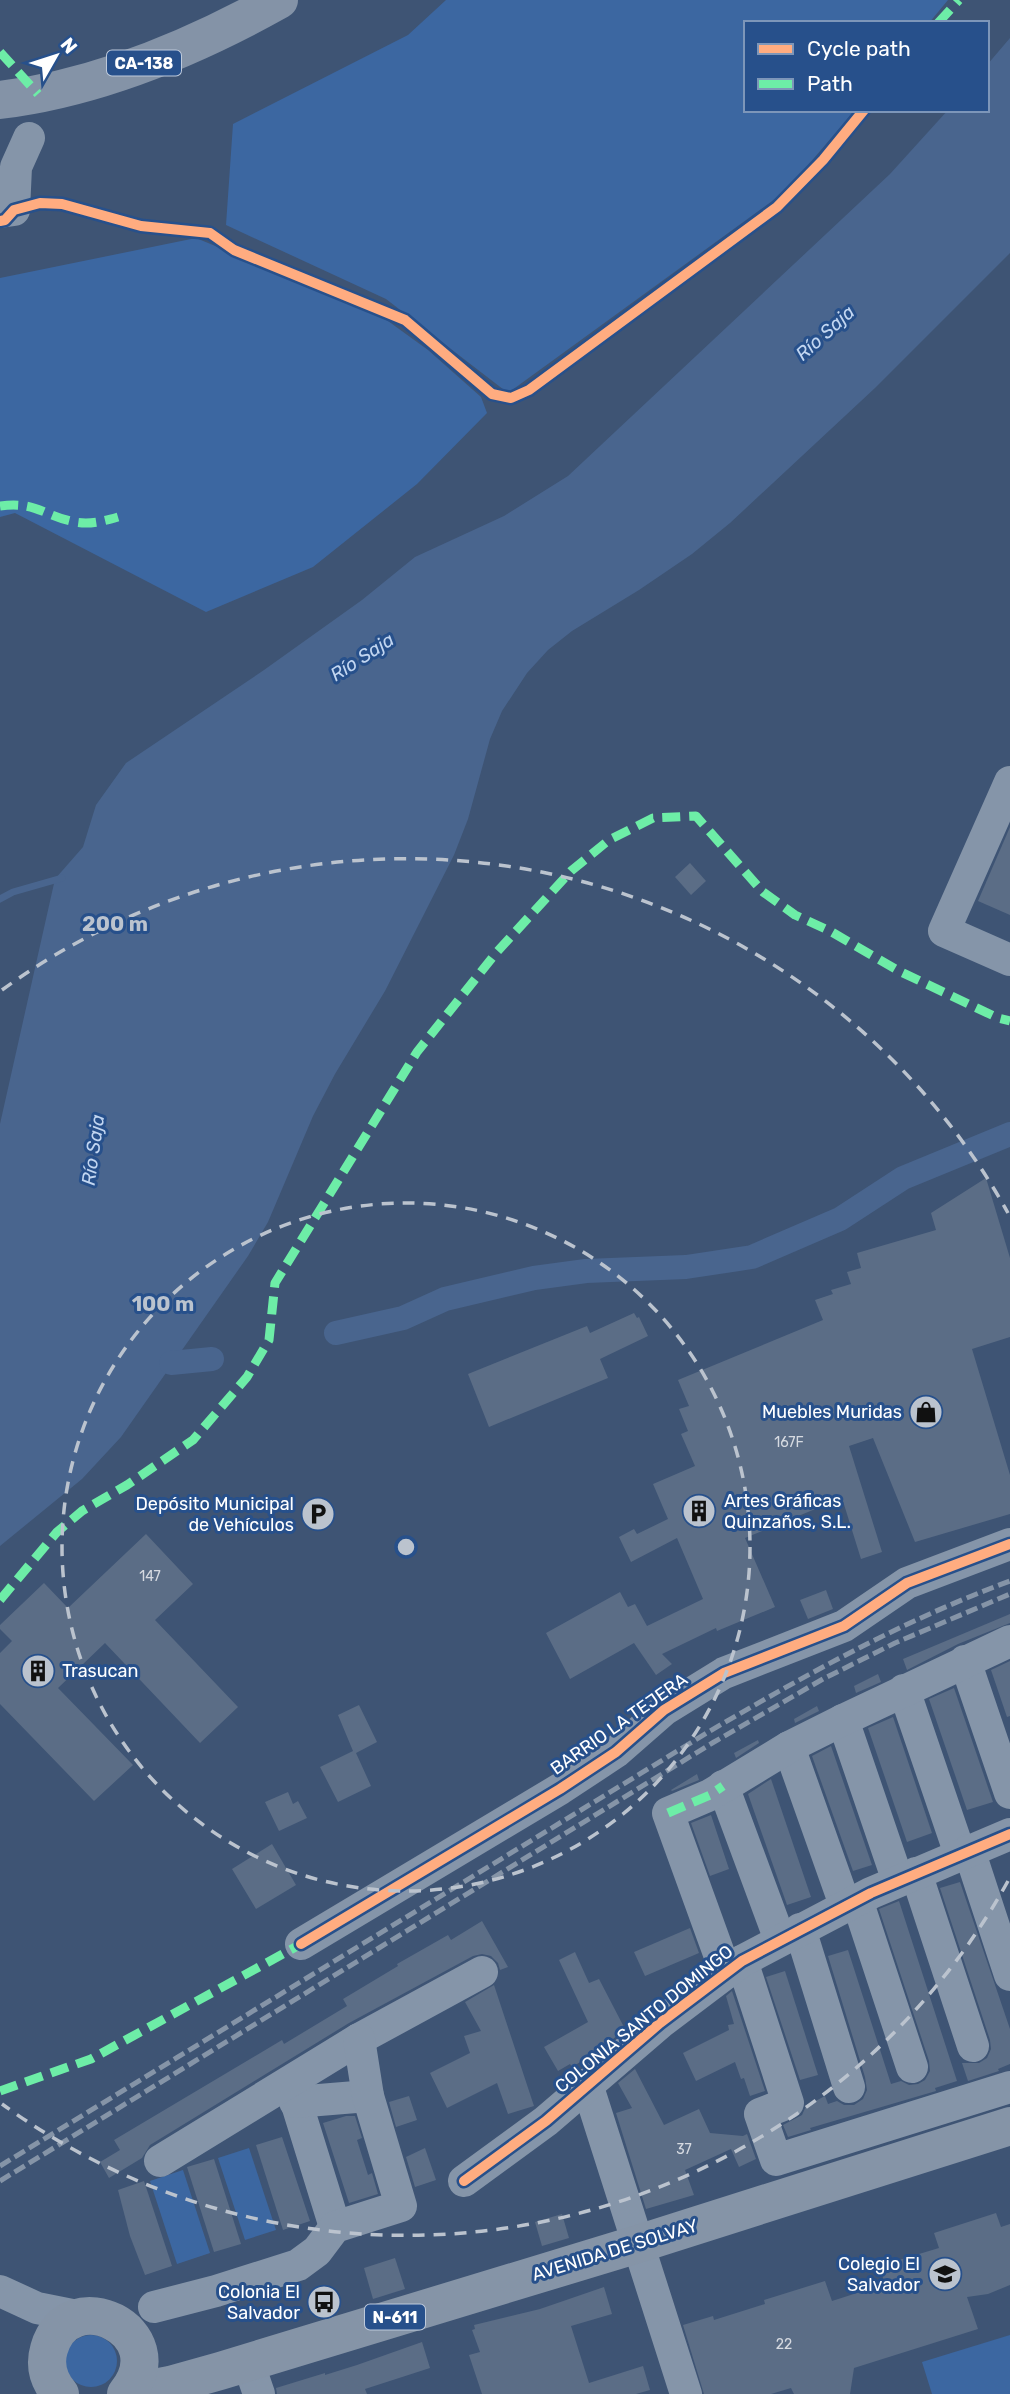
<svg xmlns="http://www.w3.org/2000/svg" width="1010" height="2394" viewBox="0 0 1010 2394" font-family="Rubik,sans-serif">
  <rect width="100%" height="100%" fill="#3e5474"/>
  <!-- green -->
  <g fill="#3c67a1">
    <polygon points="446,0 948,0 929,23 746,23 746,110 855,110 786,191 508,393 386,299 226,225 233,124 408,35"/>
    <polygon points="196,238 377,313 428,350 481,397 487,413 417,484 313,567 206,612 15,513 0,517 0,278"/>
    <polygon points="249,2148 276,2230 245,2240 218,2158"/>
    <polygon points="183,2170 210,2253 177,2264 150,2181"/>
    <polygon points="1010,2335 1010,2394 932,2394 922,2362"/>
    <circle cx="91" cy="2361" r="26"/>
  </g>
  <!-- water -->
  <polygon fill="#49658e" points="1010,38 1010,253 875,388 730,523 692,554 639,590 572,631 548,650 527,673 502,711 490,739 468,819 454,855 385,991 335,1074 313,1116 268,1222 248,1256 121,1437 82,1479 0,1546 0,1124 55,879 83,847 96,805 126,763 264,670 362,600 415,557 504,516 568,476 890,174 948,110 987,110 987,65"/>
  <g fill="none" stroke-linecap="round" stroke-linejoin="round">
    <!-- stream -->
    <polyline stroke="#49658e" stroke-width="7" points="0,899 13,892 62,878"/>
    <!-- canal -->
    <g stroke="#49658e" stroke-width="24">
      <polyline points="336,1333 403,1318 445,1299 534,1278 586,1271 686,1267 752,1257 840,1219 903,1178 1010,1134"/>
      <polyline points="171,1363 212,1359"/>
    </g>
  </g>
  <!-- building -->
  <g fill="#5b6d86">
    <polygon points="1010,827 1010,915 978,901"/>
    <polygon points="690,863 706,881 691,895 675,877"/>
    <polygon points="986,1178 1010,1258 1010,1337 972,1349 1010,1475 1010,1514 915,1542 873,1438 849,1446 882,1552 861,1559 842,1498 745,1538 775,1607 717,1631 716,1628 662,1654 672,1664 656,1675 634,1643 570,1679 546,1633 620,1592 628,1607 635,1604 647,1626 703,1599 677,1538 631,1562 619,1537 634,1529 637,1534 668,1519 653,1484 695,1466 681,1434 688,1431 679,1409 689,1406 678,1380 823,1320 815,1300 833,1294 831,1290 851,1284 847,1272 861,1268 857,1253 936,1230 931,1213"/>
    <polygon points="634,1313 637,1318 639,1317 648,1336 600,1359 608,1378 489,1427 468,1374 587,1326 590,1333"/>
    <polygon points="146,1534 193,1584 155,1620 238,1707 200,1743 105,1643 58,1688 133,1765 94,1801 0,1704 0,1653 12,1641 0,1629 0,1625 44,1583 68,1608"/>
    <polygon points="826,1590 833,1609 808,1619 800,1600"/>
    <polygon points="1010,1614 1010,1623 958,1644 907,1670 903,1659"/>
    <polygon points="1010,1661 1010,1716 1007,1717 991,1670"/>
    <polygon points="878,1674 881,1682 856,1693 854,1686"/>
    <polygon points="954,1688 993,1802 967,1810 929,1699"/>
    <polygon points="359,1705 377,1742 356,1753 371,1786 338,1802 320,1767 353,1751 338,1715"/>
    <polygon points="817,1706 819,1711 795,1723 794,1719"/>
    <polygon points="893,1717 932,1833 907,1842 868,1728"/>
    <polygon points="758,1740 759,1743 736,1758 734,1753"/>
    <polygon points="831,1746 872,1865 853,1871 812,1756"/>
    <polygon points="697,1774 699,1780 672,1791 671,1790"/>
    <polygon points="771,1779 811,1897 787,1905 748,1794"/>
    <polygon points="288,1792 293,1804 298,1801 307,1818 279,1831 265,1802"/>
    <polygon points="711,1815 729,1869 710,1876 691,1823"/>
    <polygon points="272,1844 296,1885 256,1909 232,1869"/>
    <polygon points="960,1882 1010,2029 1010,2064 998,2069 999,2071 968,2081 962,2063 979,2063 987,2058 991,2049 990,2040 940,1888"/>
    <polygon points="899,1901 957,2081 935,2088 936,2091 810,2128 811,2130 788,2137 783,2125 802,2115 806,2106 825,2096 828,2104 837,2101 844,2105 854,2105 863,2099 867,2090 865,2077 828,1956 848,1950 891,2084 901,2081 909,2085 918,2084 925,2080 930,2071 929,2061 879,1909"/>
    <polygon points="482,1921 508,1967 500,1970 498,1963 491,1956 482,1954 473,1956 349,2023 150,2145 142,2158 109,2178 100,2162 120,2150 114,2140 282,2040 284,2044 347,2006 343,1999 398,1966 397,1964 448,1935 451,1940"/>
    <polygon points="690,1928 699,1953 645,1976 634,1952"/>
    <polygon points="575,1952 589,1983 599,1979 625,2029 600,2050 572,2067 570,2064 558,2071 544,2047 588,2022 559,1960"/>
    <polygon points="785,1971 818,2075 800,2080 766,1977"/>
    <polygon points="494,1985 534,2106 508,2114 497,2083 447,2108 430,2073 470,2053 464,2036 481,2031 465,2002"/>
    <polygon points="732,1991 765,2091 750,2096 744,2078 741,2079 735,2062 696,2081 683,2053 729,2030 728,2025 734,2024 726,1996"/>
    <polygon points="635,2069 664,2125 699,2109 710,2133 743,2136 747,2134 756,2159 739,2167 731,2149 685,2170 694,2195 646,2209 616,2113 632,2108 618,2083"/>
    <polygon points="409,2096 417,2120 396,2127 389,2102"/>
    <polygon points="346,2116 355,2116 362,2138 357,2140 368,2175 372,2173 378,2194 349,2203 323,2123"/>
    <polygon points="282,2137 310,2221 283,2230 256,2145"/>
    <polygon points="425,2148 436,2180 415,2187 406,2157"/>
    <polygon points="214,2159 241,2244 214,2252 187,2167"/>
    <polygon points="144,2181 172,2266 145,2275 130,2236 118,2190"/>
    <polygon points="996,2213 1001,2227 1010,2224 1010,2285 988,2294 967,2297 978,2329 854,2368 850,2394 794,2394 791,2388 771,2394 704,2394 683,2325 713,2316 714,2320 765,2304 764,2300 825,2281 832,2301 885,2284 879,2266 939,2248 934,2233"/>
    <polygon points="562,2214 569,2238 542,2246 535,2222"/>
    <polygon points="395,2258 405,2289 373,2299 364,2268"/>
    <polygon points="604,2287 612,2314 571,2326 589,2383 643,2366 650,2390 636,2394 482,2394 469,2355 480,2352 472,2330 475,2329 474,2325 540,2309"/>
    <polygon points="422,2342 430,2368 365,2389 367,2394 277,2394 276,2388 325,2373 325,2375 357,2365"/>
  </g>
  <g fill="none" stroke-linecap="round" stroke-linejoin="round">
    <!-- minor -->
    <g stroke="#8595a9" stroke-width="32">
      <polyline points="0,212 14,210 16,167 29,138"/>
      <polyline points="1010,782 944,931 1010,960"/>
      <polyline points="965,1661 1010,1793"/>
      <polyline points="904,1690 960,1854"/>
      <polyline points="843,1720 898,1881"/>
      <polyline points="789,1747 845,1905"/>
      <polyline points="723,1786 780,1940"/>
      <polyline points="969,1850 1010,1975"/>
      <polyline points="916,1873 973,2046"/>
      <polyline points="857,1900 912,2067"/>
      <polyline points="800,1929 849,2087"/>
      <polyline points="301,1944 560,1789 616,1752 664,1710 724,1673 844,1626 907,1583 1010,1544"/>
      <polyline points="742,1961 788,2103 760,2114 776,2160 1010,2087"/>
      <polyline points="726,1973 668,1813 710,1795 789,1747 843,1720 1010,1641"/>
      <polyline points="290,2082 335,2227"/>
      <polyline points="587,2084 686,2394"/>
      <polyline points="295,2102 368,2096"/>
      <polyline points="160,2161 359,2039 482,1972"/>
      <polyline points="464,2181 546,2121 660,2023 742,1961 871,1893 1010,1834"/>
      <polyline points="0,2291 37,2308 82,2317"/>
      <polyline points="154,2307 216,2291 298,2265 317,2251 335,2227 401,2206 368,2096 359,2039"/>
      <polyline points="248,2362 259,2394"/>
    </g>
    <!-- major -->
    <path stroke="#8493a7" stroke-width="38" d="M0,100C98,88 193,48 279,0"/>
    <!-- highway -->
    <g stroke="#8594a7" stroke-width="38">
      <polyline points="128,2393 170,2385 220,2371 638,2244 1010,2126"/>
      <path d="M60,2394C49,2381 44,2366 49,2349C68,2280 177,2331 126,2394"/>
    </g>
    <!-- rail -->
    <g stroke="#8594a7" stroke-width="5" stroke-dasharray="12 5" stroke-linecap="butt">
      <path d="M0,2166L710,1731C809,1673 902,1621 1010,1581"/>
      <polyline points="0,2181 714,1742 823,1679 895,1643 1010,1594"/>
    </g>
    <!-- quiet -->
    <g stroke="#6deda7" stroke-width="9" stroke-dasharray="18 9" stroke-linecap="butt">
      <polyline points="938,23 959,0"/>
      <polyline points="0,52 38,94"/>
      <path d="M0,506C36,501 44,516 75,522C90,525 104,521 118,517"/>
      <polyline points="0,1600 57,1532 82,1511 127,1485 193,1440 247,1377 269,1340 275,1283 417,1052 496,953 571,871 609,840 653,818 696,816 763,892 795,915 830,931 899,971 998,1018 1010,1021"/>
      <polyline points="668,1813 710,1795 723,1786"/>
      <polyline points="0,2091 91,2059 301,1944"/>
    </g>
    <defs>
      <g id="cycleway">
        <polyline points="0,221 5,220 14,210 40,203 62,204 141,226 210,233 234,250 405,320 492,394 511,398 529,390 777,207 823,160 864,110"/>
        <polyline points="301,1944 560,1789 616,1752 664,1710 724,1673 844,1626 907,1583 1010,1544"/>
        <polyline points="464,2181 546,2121 660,2023 742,1961 871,1893 1010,1834"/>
      </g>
    </defs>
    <!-- cycleway casing -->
    <use href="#cycleway" stroke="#27508b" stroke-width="15"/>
    <!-- cycleway -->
    <use href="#cycleway" stroke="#ffac80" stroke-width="10"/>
  </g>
  <!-- distance rings -->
  <g fill="none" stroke="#bbc3ce" stroke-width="3.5" stroke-dasharray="12 9">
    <circle cx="406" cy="1547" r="344"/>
    <path d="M1008 1881A688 688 0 0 1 2 2104M2 990A688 688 0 0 1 1008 1213"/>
  </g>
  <!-- icons -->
  <defs>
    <symbol id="shop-disc" viewBox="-11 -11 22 22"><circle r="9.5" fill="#bbc3ce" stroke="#27508b"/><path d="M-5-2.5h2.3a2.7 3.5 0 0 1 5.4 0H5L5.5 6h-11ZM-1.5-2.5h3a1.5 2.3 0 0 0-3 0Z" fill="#111"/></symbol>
    <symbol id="building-disc" viewBox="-11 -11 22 22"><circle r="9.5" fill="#bbc3ce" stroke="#27508b"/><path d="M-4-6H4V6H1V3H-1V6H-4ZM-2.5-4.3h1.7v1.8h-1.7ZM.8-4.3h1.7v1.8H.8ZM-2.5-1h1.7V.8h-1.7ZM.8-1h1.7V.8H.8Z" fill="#111"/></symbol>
    <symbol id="parking-disc" viewBox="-11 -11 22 22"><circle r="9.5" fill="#bbc3ce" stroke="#27508b"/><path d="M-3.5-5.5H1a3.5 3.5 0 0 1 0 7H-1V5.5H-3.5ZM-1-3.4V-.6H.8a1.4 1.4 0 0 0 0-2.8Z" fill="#111"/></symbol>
    <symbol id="school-disc" viewBox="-11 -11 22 22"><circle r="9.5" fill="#bbc3ce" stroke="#27508b"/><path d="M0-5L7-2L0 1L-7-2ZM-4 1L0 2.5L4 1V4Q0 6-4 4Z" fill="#111"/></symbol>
    <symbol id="bus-disc" viewBox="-11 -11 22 22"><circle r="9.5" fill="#bbc3ce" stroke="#27508b"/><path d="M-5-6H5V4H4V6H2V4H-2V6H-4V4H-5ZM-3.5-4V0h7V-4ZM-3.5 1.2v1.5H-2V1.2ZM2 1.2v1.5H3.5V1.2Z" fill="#111"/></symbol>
  </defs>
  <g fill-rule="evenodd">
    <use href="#shop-disc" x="907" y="1393" width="38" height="38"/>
    <use href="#building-disc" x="680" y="1492" width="38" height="38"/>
    <use href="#parking-disc" x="299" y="1495" width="38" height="38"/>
    <use href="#building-disc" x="19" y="1652" width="38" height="38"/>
    <use href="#school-disc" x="926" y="2255" width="38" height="38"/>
    <use href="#bus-disc" x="305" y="2283" width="38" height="38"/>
  </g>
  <g text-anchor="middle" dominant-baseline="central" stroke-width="6" stroke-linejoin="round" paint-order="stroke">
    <!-- number labels -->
    <g font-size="14" fill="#d6dae1">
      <text x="789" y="1442">167F</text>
      <text x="150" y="1576">147</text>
      <text x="684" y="2149">37</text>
      <text x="784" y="2344">22</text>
    </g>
    <!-- shield labels -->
    <g fill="#27508b" stroke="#becadc" stroke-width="2">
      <rect x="107" y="50.5" width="74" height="25" rx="5"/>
      <rect x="365" y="2304.5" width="60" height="25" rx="5"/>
    </g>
    <g font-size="16" font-weight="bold" fill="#fff">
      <text x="144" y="63">CA-138</text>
      <text x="395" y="2317">N-611</text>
    </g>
    <!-- poi labels -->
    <g font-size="18" fill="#fff" stroke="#27508b" text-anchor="end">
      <text x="902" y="1412">Muebles Muridas</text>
      <text x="724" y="1501" text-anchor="start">Artes Gráficas<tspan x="724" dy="21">Quinzaños, S.L.</tspan></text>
      <text x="294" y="1504">Depósito Municipal<tspan x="294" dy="21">de Vehículos</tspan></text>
      <text x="62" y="1671" text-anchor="start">Trasucan</text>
      <text x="920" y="2264">Colegio El<tspan x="920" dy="21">Salvador</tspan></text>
      <text x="300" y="2292">Colonia El<tspan x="300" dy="21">Salvador</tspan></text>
    </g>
    <!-- street labels -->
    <g font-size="18" fill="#fff" stroke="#27508b">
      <text transform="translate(619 1724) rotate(-35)">BARRIO LA TEJERA</text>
      <text transform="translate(644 2019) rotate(-39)">COLONIA SANTO DOMINGO</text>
      <text transform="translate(615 2250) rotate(-17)">AVENIDA DE SOLVAY</text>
    </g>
    <!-- water labels -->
    <g font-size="19" font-style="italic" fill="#c2d6f1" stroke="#27508b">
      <text transform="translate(825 333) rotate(-42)">Río Saja</text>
      <text transform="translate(362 657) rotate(-33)">Río Saja</text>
      <text transform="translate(93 1150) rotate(-82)">Río Saja</text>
    </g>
  </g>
  <circle cx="406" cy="1547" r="10" fill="#bbc3ce" stroke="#27508b" stroke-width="3.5"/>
  <g font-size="21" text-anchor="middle" font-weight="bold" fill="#bbc3ce" stroke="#27508b" stroke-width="6" stroke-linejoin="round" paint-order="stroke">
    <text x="115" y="931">200 m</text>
    <text x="163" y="1311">100 m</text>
  </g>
  <!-- legend -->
  <rect x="744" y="21" width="245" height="91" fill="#27508b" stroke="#7d96b9" stroke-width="2"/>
  <rect x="758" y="44" width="35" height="10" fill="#ffac80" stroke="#7d96b9" stroke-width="2"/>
  <text x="807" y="56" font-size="21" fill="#ffffff">Cycle path</text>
  <rect x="758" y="79" width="35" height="10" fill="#6deda7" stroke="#7d96b9" stroke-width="2"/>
  <text x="807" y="91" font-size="21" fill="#ffffff">Path</text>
  <!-- north arrow -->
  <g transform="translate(56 56) rotate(51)" stroke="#27508b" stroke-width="5" paint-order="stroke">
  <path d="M0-5L12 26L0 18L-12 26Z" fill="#ffffff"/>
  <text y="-10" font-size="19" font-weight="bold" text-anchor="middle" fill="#ffffff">N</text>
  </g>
</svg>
